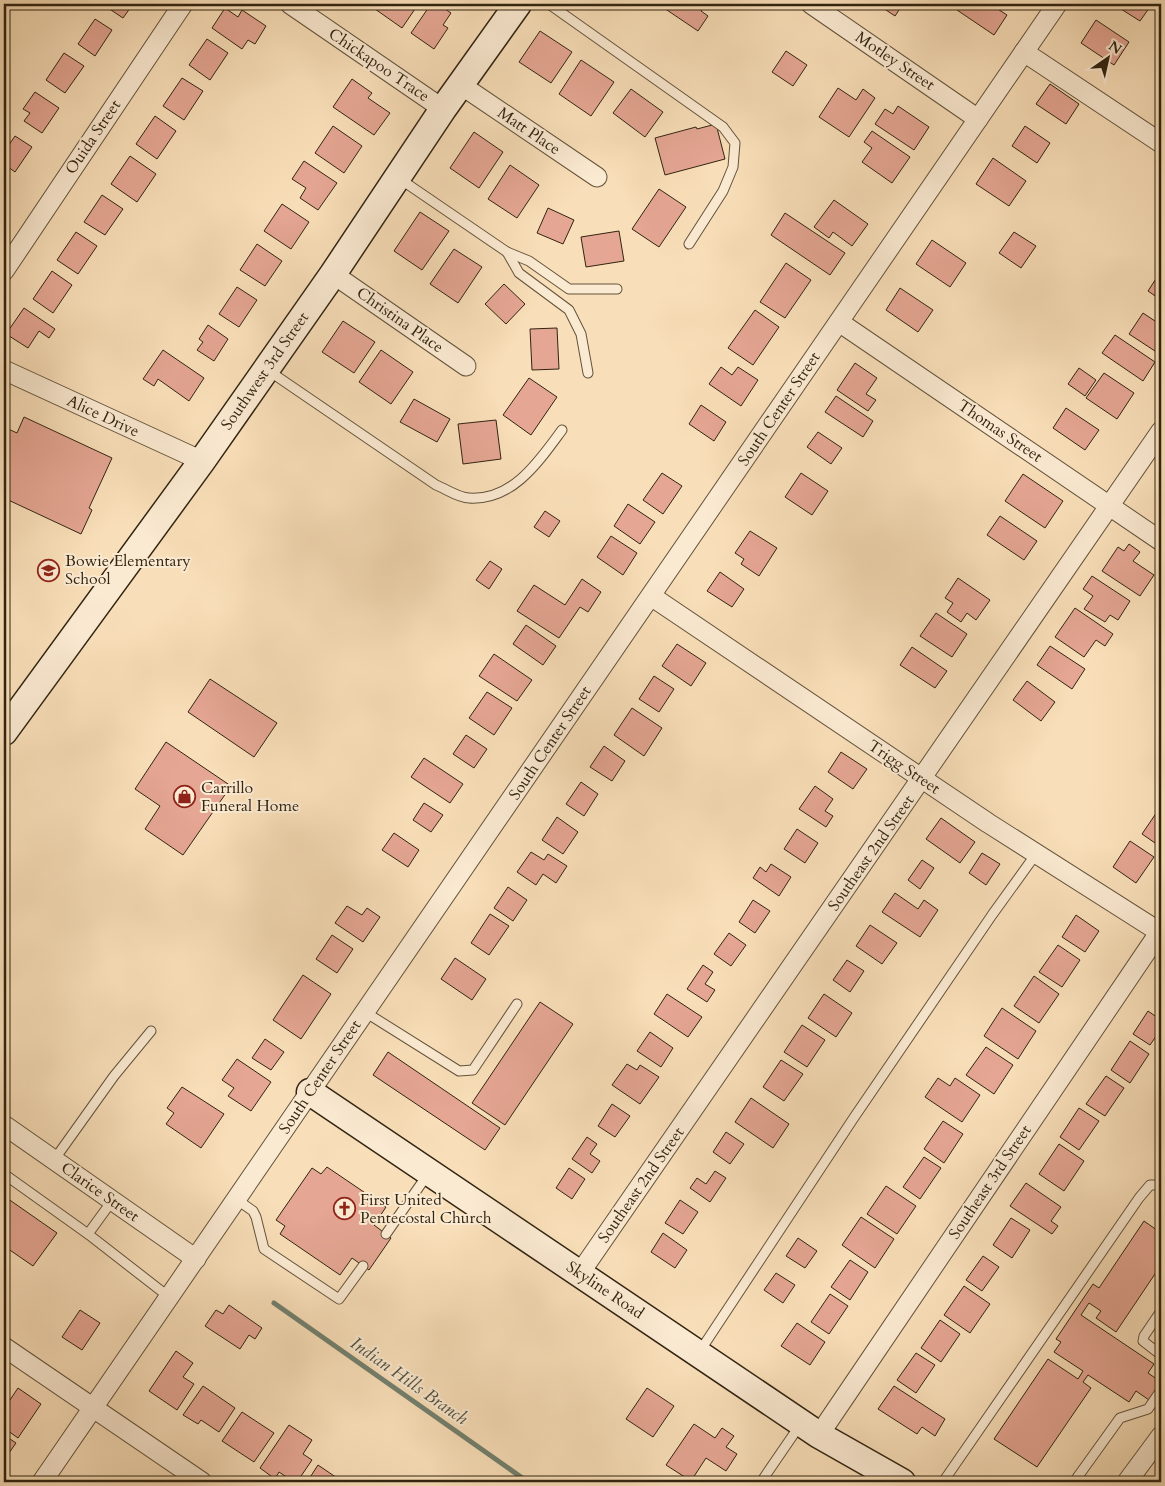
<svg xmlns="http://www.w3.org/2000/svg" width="1165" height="1486" viewBox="0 0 1165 1486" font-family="Cardo,serif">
  <rect width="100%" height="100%" fill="#f9dfb9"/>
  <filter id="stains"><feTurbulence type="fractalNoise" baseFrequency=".004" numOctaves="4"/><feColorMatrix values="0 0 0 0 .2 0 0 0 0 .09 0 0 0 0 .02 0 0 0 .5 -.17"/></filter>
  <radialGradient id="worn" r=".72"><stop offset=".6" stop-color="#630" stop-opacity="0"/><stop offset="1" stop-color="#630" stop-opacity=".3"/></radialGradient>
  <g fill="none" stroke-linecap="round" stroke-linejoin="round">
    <!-- stream -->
    <polyline stroke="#72806f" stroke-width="5" points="274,1303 528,1482"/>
  </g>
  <!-- building -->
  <g fill="#e5a693" stroke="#312411">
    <polygon points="102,4 133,4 123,18"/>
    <polygon points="378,4 414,4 417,6 402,28 375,9"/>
    <polygon points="431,4 438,4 451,13 443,25 448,28 434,49 411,33"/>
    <polygon points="658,4 705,4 701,11 708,16 698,31"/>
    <polygon points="877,4 903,4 895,16"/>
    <polygon points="961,4 990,4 1007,15 994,35 957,10"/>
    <polygon points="1113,4 1152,4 1140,21"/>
    <polygon points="225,8 238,17 242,10 266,26 255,44 248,40 242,49 212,28"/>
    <polygon points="95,19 112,30 95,56 78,44"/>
    <polygon points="1096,20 1129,42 1114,65 1081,43"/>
    <polygon points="540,31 572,52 551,83 519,62"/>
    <polygon points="207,39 228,53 210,80 189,65"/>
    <polygon points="786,51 807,65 793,86 772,72"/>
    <polygon points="64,53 84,66 65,93 46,80"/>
    <polygon points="581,60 614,82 591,116 559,94"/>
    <polygon points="182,78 203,91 184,120 163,106"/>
    <polygon points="352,79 372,93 368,98 390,113 374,135 333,107"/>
    <polygon points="1050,84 1079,104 1066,124 1036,104"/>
    <polygon points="838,88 856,100 863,89 875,98 849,137 819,117"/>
    <polygon points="631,89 663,112 645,137 613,113"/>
    <polygon points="35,92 59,108 42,133 24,121 30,113 23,109"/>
    <polygon points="898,106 929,127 914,150 875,124 885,109 893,114"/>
    <polygon points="155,116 176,131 157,159 136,144"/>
    <polygon points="716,124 725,159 665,175 655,138 696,127 697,129"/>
    <polygon points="333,126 362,146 344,173 315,153"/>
    <polygon points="1025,126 1050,143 1037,163 1012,146"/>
    <polygon points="872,131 910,157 892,183 862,162 872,148 864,142"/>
    <polygon points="474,132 503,152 479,188 450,168"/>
    <polygon points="15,136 32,147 15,172 4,164 4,152"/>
    <polygon points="130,156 156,174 137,202 111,184"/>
    <polygon points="993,158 1026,181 1009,206 976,184"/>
    <polygon points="304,161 337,183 318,210 300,198 306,188 292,179"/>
    <polygon points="510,165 539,185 517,218 488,199"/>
    <polygon points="659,189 686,207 659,247 632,229"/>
    <polygon points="102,195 123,209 105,235 84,222"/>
    <polygon points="834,200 868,224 852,246 833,232 829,238 814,227"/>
    <polygon points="282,204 309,222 291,249 264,231"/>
    <polygon points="548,208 574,220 563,244 537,233"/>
    <polygon points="420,212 449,231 422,270 394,251"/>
    <polygon points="785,213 845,253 830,275 771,235"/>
    <polygon points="619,231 624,261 586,267 581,237"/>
    <polygon points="76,232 97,246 78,274 57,260"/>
    <polygon points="1014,232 1036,246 1021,268 999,253"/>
    <polygon points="932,240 966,263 950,287 916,264"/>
    <polygon points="257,244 282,261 265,286 240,270"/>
    <polygon points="454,249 482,267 458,303 430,284"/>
    <polygon points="786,263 811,280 785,318 760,302"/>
    <polygon points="52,271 72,285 53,313 33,299"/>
    <polygon points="1161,271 1161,300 1148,291"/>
    <polygon points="504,284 525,304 506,324 485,304"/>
    <polygon points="237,287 257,300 239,327 219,314"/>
    <polygon points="900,288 933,310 918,332 886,310"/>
    <polygon points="24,308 55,329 49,338 39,331 28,348 6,334"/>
    <polygon points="755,310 779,327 753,365 728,348"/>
    <polygon points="1143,313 1161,325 1161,348 1158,353 1129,334"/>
    <polygon points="343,321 375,342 354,373 322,352"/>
    <polygon points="208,325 228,339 214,361 197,350 203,342 199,339"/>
    <polygon points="557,328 559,369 532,370 530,329"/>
    <polygon points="1115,335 1155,362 1143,381 1102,353"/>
    <polygon points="163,350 204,378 189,401 158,379 154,386 143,379"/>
    <polygon points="381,350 413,372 391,404 359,382"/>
    <polygon points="855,363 877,378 866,394 876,400 868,411 837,390"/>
    <polygon points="721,367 732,375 738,367 758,380 741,406 709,384"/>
    <polygon points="1079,368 1096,380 1085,396 1068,384"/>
    <polygon points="1104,373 1134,393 1117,419 1086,398"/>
    <polygon points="529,378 557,397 531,435 503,415"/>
    <polygon points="836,396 873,421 863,437 825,412"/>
    <polygon points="414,399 450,419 437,442 400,422"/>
    <polygon points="701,405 726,422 714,441 689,424"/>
    <polygon points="1066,408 1099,430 1085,450 1053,428"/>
    <polygon points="24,417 112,458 89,508 92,510 81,534 4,498 4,427 17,433"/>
    <polygon points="496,420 501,459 463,464 458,424"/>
    <polygon points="818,432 842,448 831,464 807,447"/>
    <polygon points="662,473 682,486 663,514 643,500"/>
    <polygon points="801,473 828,491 812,515 785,497"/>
    <polygon points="1023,474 1063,501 1045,528 1005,501"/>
    <polygon points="628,504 655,522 640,544 614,526"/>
    <polygon points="545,511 560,521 549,537 534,527"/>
    <polygon points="1000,516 1037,541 1024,560 987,535"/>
    <polygon points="750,531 777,548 759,576 741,564 744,559 735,553"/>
    <polygon points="611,536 637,553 623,575 597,557"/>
    <polygon points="1129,544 1140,552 1133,561 1154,575 1140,596 1102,571 1118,547 1124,551"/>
    <polygon points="490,561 502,569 489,589 476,580"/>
    <polygon points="720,572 744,589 732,607 707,591"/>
    <polygon points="1092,576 1130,601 1118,620 1110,615 1105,622 1084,609 1093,596 1083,589"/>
    <polygon points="958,578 990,600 976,620 967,613 961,622 947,612 953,603 945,598"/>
    <polygon points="582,579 601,592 588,612 580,607 559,638 517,611 534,585 565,605"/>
    <polygon points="1075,608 1113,634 1105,646 1096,640 1084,657 1055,637"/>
    <polygon points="936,613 967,634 952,657 920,636"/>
    <polygon points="526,625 556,646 543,665 513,644"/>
    <polygon points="677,644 706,663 691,686 662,666"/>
    <polygon points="1050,646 1085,669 1072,689 1037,665"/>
    <polygon points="912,647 947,671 935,688 900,665"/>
    <polygon points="494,654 532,680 517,701 479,676"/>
    <polygon points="654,676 674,689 659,712 639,699"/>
    <polygon points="210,679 277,723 254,757 188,712"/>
    <polygon points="1027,681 1055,702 1041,721 1013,700"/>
    <polygon points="487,692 512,708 494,735 469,718"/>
    <polygon points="632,708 662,728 644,756 614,735"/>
    <polygon points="466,735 487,749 474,768 453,754"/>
    <polygon points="166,742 231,786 183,855 145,829 160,806 135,789"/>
    <polygon points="604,746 625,761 612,781 590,767"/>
    <polygon points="841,752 867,769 853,789 828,772"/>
    <polygon points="424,758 463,784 450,803 411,777"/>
    <polygon points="581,782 598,794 584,816 566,804"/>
    <polygon points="815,786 833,799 825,811 833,816 826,827 799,809"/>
    <polygon points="424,803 443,815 431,832 413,820"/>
    <polygon points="1159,809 1161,810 1161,840 1158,845 1142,834"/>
    <polygon points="557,817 578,832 563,854 542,840"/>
    <polygon points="941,818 975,842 960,863 926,839"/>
    <polygon points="797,829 818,843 805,863 784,849"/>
    <polygon points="394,833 419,850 408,867 382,850"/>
    <polygon points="1130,841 1154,857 1136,883 1113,867"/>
    <polygon points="531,852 544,860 548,854 567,866 556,883 543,874 536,885 517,872"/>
    <polygon points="982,853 1000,864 986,885 969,873"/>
    <polygon points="922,860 934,868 920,889 908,880"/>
    <polygon points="771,864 791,877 779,896 753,878 760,867 766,872"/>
    <polygon points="508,887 527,900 513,921 494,908"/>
    <polygon points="895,893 918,909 924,900 938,910 920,937 882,912"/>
    <polygon points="753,900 770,911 755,933 739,922"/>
    <polygon points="347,906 362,915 367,908 380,917 363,942 335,923"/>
    <polygon points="490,914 509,926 489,955 471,943"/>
    <polygon points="1076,915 1099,931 1085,952 1062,937"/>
    <polygon points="870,925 897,943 882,964 856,946"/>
    <polygon points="729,933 746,945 731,966 714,954"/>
    <polygon points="332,935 353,949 337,973 316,959"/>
    <polygon points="1058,945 1080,960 1062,987 1039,972"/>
    <polygon points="455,958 486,979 472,1000 441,979"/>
    <polygon points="847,960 864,971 850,992 833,980"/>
    <polygon points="703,965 713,972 705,984 715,990 707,1002 687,989"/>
    <polygon points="303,975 331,994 301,1039 273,1020"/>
    <polygon points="1034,976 1059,994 1039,1023 1014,1006"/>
    <polygon points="667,994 702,1017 688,1037 654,1014"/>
    <polygon points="824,994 852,1013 836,1037 808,1018"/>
    <polygon points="540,1002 573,1024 505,1125 472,1103"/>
    <polygon points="1002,1008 1036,1031 1018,1059 984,1036"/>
    <polygon points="1148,1011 1161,1020 1161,1029 1150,1045 1133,1034"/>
    <polygon points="802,1025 825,1040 807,1067 784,1052"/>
    <polygon points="650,1032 673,1048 661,1067 637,1051"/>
    <polygon points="265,1039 284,1052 271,1070 252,1058"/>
    <polygon points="1130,1041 1149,1054 1130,1083 1111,1070"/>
    <polygon points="986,1047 1013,1065 994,1094 966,1075"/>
    <polygon points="388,1052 500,1128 485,1150 373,1075"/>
    <polygon points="237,1059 271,1082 251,1111 228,1096 234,1088 222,1080"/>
    <polygon points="781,1060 803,1074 784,1101 763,1087"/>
    <polygon points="627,1064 637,1070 640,1065 659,1077 640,1104 612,1085"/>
    <polygon points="1106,1076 1124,1088 1105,1116 1086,1104"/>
    <polygon points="938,1078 950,1086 955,1078 980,1095 962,1122 925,1097"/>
    <polygon points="182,1087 224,1114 201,1148 166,1124 174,1113 167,1108"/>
    <polygon points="751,1098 789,1124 773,1148 735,1122"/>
    <polygon points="612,1104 630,1116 615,1137 598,1126"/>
    <polygon points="1079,1108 1099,1121 1079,1150 1060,1137"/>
    <polygon points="943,1121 963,1134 944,1163 924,1149"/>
    <polygon points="726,1132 744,1144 730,1164 713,1152"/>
    <polygon points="587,1137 597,1144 590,1154 600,1161 592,1173 572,1159"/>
    <polygon points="1059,1144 1084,1161 1064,1191 1039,1174"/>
    <polygon points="924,1157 941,1168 920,1199 903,1187"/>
    <polygon points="327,1167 386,1207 374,1225 391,1238 369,1270 352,1258 340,1275 280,1234 285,1226 276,1220 312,1168 321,1174"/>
    <polygon points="569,1168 585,1179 572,1199 556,1188"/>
    <polygon points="715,1171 726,1178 710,1202 690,1188 697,1178 706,1184"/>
    <polygon points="1026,1183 1061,1207 1051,1221 1058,1226 1052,1234 1010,1206"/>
    <polygon points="886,1186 916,1206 897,1234 867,1214"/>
    <polygon points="4,1196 57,1233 33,1266 4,1246"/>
    <polygon points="680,1200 698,1212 683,1234 665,1223"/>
    <polygon points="861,1217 894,1239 875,1268 842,1245"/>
    <polygon points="1011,1218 1030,1230 1012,1258 993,1245"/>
    <polygon points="1144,1221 1161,1233 1161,1265 1116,1332 1096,1318 1101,1311 1089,1303 1081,1315 1154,1364 1148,1373 1161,1382 1149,1400 1136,1391 1129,1402 1088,1375 1083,1382 1091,1388 1037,1467 994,1439 1048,1359 1078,1379 1083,1371 1054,1352 1061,1342 1056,1339 1093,1284 1099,1288"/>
    <polygon points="663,1233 687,1250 675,1268 651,1252"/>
    <polygon points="798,1238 817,1251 805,1268 786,1256"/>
    <polygon points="983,1256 999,1267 982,1291 966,1280"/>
    <polygon points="850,1260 868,1272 850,1300 831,1287"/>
    <polygon points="776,1273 795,1285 783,1303 764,1290"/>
    <polygon points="964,1286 990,1304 970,1333 944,1315"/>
    <polygon points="830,1294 848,1306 829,1334 811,1322"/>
    <polygon points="229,1305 262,1328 255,1339 249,1335 240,1349 205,1326 216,1310 223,1314"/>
    <polygon points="80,1310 100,1323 82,1350 62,1337"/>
    <polygon points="940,1320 960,1334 941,1362 921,1348"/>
    <polygon points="797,1323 825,1342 810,1365 781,1346"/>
    <polygon points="176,1351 193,1363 183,1377 194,1384 177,1410 149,1391"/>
    <polygon points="916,1353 935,1365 916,1393 897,1380"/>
    <polygon points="203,1386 235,1408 219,1432 201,1420 198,1424 183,1415"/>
    <polygon points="894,1386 945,1419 935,1436 922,1427 917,1434 878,1409"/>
    <polygon points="18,1388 41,1404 18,1438 4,1428 4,1409"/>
    <polygon points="647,1388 674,1406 653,1437 626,1419"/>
    <polygon points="242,1412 274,1433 254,1462 222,1441"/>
    <polygon points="694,1424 715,1438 722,1428 734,1436 726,1447 737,1454 726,1471 706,1458 691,1481 666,1465"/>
    <polygon points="289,1425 312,1440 303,1454 312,1460 297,1482 294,1482 279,1472 275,1479 260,1468"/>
    <polygon points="4,1435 16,1443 4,1460"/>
    <polygon points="318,1465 343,1482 307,1482"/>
  </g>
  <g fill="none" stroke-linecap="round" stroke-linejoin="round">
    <defs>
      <g id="lane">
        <polyline points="549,4 723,127 735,143 733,167 723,191 689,244"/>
        <polyline points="400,179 507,252 529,261 569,289 617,289"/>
        <polyline points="507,252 519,273 569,310 581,334 588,373"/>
        <path d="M269,371L436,485C446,489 459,498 469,498C513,501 539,461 562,430"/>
        <polyline points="365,1012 459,1071 473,1070 517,1004"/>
        <polyline points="54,1160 114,1076 151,1031"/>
        <polyline points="4,1174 88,1234 112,1201"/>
        <polyline points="236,1199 253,1211 256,1217 264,1249 339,1299 363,1266"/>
        <polyline points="88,1234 169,1297"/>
        <polyline points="386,1234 428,1174"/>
        <polyline points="1161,1311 1144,1336 1143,1341 1161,1355"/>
        <polyline points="700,1351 853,1119 992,915 1036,854"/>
        <polyline points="761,1482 800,1425"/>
        <polyline points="943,1482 1139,1198 1150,1185 1161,1185"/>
        <polyline points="1074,1482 1120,1418 1148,1409 1161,1390"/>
      </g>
      <g id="street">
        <polyline points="290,4 443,109"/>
        <polyline points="811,4 978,119"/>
        <polyline points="1024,52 1161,143"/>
        <polyline points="461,85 597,177"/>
        <polyline points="4,271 183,4"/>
        <polyline points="333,274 466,366"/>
        <polyline points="839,322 1161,541"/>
        <polyline points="4,370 202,461"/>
        <polyline points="651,596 988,823 1161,933"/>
        <polyline points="4,1125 196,1259"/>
        <polyline points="580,1273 1161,431"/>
        <polyline points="4,1347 202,1482"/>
        <polyline points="819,1435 1161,930"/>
        <polyline points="42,1482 1057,4"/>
        <polyline points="1127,1482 1161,1436"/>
      </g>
      <g id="secondary">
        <polyline points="4,732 202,461 333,274 443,109 518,4"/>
        <polyline points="310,1092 819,1435 902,1482"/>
      </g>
    </defs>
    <!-- lane casing -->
    <use href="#lane" stroke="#63533b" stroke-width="11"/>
    <!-- street casing -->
    <use href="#street" stroke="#63533b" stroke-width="21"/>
    <!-- secondary casing -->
    <use href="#secondary" stroke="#312411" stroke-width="29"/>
    <!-- lane -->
    <use href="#lane" stroke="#fbead2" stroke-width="9"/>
    <!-- street -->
    <use href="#street" stroke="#fbead2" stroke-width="19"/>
    <!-- secondary -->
    <use href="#secondary" stroke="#fbead2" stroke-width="26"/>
  </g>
  <!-- icons -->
  <defs>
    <symbol id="school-ring" viewBox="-11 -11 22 22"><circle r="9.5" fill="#fbead2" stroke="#8f2418" stroke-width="1.5"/><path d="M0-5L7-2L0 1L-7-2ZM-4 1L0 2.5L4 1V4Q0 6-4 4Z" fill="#8f2418"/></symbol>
    <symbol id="shop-ring" viewBox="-11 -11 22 22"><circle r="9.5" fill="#fbead2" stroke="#8f2418" stroke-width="1.5"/><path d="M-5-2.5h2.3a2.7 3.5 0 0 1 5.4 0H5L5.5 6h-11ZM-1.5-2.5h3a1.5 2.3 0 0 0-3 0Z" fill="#8f2418"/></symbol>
    <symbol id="church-ring" viewBox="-11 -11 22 22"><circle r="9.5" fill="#fbead2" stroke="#8f2418" stroke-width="1.5"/><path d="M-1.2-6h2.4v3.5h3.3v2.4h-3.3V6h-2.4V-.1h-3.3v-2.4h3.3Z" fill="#8f2418"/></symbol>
  </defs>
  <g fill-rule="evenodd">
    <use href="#school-ring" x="36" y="558" width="25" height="25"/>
    <use href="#shop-ring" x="172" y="784" width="25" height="25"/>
    <use href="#church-ring" x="332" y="1196" width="25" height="25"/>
  </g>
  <g text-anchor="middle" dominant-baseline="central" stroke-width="4" stroke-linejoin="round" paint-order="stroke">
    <!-- street labels -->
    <g font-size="16" fill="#312411" stroke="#fbead2">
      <text transform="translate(895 61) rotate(34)">Motley Street</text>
      <text transform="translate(379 65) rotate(34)">Chickapoo Trace</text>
      <text transform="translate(529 131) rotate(34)">Matt Place</text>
      <text transform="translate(93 137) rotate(-56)">Ouida Street</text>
      <text transform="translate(400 320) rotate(35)">Christina Place</text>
      <text transform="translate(265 371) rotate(-55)">Southwest 3rd Street</text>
      <text transform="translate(779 409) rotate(-56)">South Center Street</text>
      <text transform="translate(103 416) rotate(25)">Alice Drive</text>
      <text transform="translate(1000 431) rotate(34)">Thomas Street</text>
      <text transform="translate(550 743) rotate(-56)">South Center Street</text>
      <text transform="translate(904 767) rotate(34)">Trigg Street</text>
      <text transform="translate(871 853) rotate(-55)">Southeast 2nd Street</text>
      <text transform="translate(320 1077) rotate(-56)">South Center Street</text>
      <text transform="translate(990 1182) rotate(-56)">Southeast 3rd Street</text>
      <text transform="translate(641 1185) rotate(-55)">Southeast 2nd Street</text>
      <text transform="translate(100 1192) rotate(35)">Clarice Street</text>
      <text transform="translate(605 1290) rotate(34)">Skyline Road</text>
    </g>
    <!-- poi labels -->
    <g font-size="16" fill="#312411" stroke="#fbead2" text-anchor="start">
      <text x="65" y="561">Bowie Elementary<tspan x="65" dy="18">School</tspan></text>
      <text x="201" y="788">Carrillo<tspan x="201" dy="18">Funeral Home</tspan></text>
      <text x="360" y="1200">First United<tspan x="360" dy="18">Pentecostal Church</tspan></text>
    </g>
    <!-- water labels -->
    <g font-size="18" font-style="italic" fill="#525240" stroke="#fbead2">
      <text transform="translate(409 1381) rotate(35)">Indian Hills Branch</text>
    </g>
  </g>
  <!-- margin -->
  <rect width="1165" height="1486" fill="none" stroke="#f9dfb9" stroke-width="20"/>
  <rect x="5" y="5" width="1155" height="1476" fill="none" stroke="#312411" stroke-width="2.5"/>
  <rect x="10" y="10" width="1145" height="1466" fill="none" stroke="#312411"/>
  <!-- north arrow -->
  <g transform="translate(1108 58) rotate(34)" stroke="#fbead2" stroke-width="4" paint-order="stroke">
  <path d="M0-4L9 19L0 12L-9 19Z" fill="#312411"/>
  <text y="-8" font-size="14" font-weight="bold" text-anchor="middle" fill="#312411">N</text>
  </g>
  <rect width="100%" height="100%" filter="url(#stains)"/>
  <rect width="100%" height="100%" fill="url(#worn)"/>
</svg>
